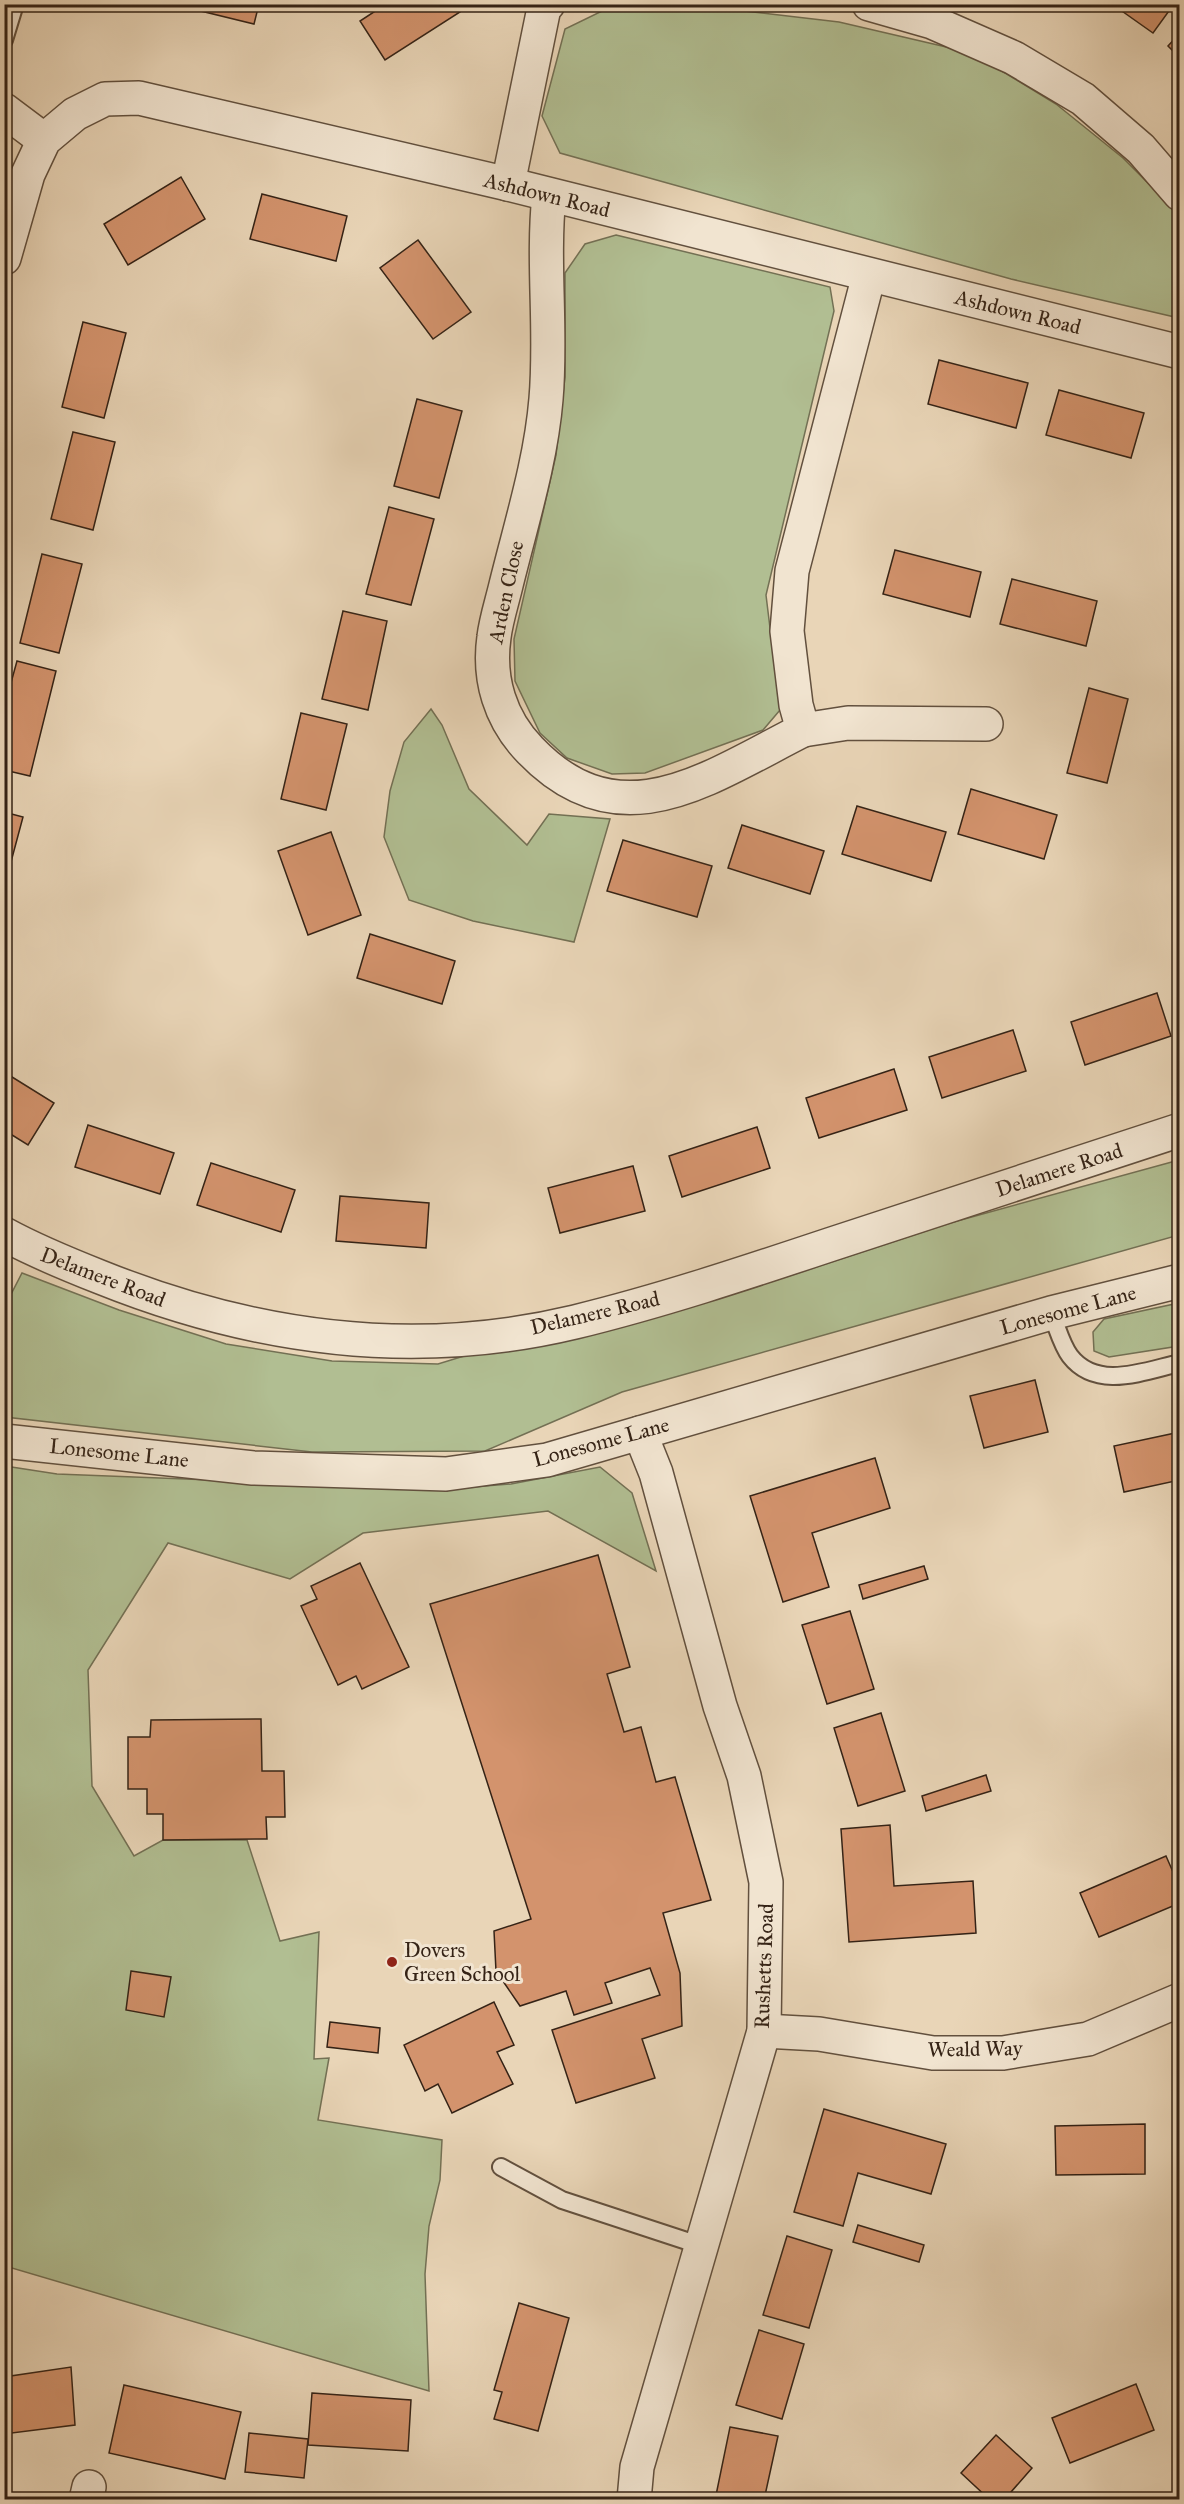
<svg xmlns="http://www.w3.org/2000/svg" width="1184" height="2504" viewBox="0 0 1184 2504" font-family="'IM FELL Great Primer',serif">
  <rect width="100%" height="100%" fill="#e9d5b7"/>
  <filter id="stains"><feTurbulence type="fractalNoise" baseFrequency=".00333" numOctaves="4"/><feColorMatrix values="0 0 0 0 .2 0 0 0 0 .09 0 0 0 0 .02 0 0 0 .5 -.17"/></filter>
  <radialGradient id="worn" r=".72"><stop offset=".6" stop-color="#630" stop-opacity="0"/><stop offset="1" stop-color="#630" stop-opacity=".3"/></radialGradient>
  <!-- green -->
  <g fill="#b1be92" stroke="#737054" stroke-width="1.5">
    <polygon points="719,8 839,22 972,53 1056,104 1123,158 1174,209 1180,219 1179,318 1011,279 560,153 542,116 565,29 602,11"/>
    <polygon points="616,235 830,287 834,311 766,595 780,710 763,730 645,773 612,774 567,758 540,733 515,681 514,639 556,455 565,377 565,273 585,244"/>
    <polygon points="431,709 442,725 469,789 527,845 549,814 610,819 574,942 473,921 409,900 384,837 390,791 404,742"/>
    <polygon points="1179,1160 1179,1235 622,1392 485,1451 312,1452 5,1417 5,1306 22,1273 119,1310 226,1344 332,1361 438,1364 500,1345 586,1330 746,1290 950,1223"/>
    <polygon points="1179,1303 1179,1346 1109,1357 1094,1351 1093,1332 1104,1319"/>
    <polygon points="5,1466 57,1474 447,1489 511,1484 600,1467 632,1493 656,1571 548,1511 363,1533 290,1579 168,1543 88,1670 92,1786 134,1856 163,1840 247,1840 280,1941 319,1932 314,2059 329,2058 318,2120 442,2140 440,2180 429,2226 425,2274 429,2391 5,2266"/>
  </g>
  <!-- building -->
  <g fill="#d3936d" stroke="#352316" stroke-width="1.5">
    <polygon points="172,4 259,4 254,24"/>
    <polygon points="386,4 456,4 460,12 385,60 360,21"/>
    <polygon points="1112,4 1174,4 1153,33"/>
    <polygon points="1180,33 1180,58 1168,46"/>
    <polygon points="181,177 205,219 128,265 104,224"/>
    <polygon points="262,194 347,216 336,261 250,239"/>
    <polygon points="418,240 471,312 433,339 380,268"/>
    <polygon points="83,322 126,333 104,418 62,407"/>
    <polygon points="939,360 1028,383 1016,428 928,404"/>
    <polygon points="1059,390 1144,413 1131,458 1046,435"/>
    <polygon points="417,399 462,411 439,498 394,486"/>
    <polygon points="73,432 115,442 93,530 51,519"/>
    <polygon points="389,507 434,519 411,605 366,594"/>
    <polygon points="895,550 981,572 970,617 883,594"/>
    <polygon points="42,554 82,564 59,653 20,643"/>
    <polygon points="1012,579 1097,601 1086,646 1000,624"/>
    <polygon points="343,611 387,621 368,710 322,699"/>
    <polygon points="17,661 56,671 30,776 4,770 4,708"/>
    <polygon points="1089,688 1128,699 1107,783 1067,773"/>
    <polygon points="301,713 347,724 326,810 281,799"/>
    <polygon points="971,789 1057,815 1044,859 958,834"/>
    <polygon points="857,806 946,832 931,881 842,854"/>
    <polygon points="4,812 23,817 4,888"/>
    <polygon points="742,825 824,851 810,894 728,868"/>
    <polygon points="331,832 361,915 308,935 278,851"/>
    <polygon points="623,840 712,866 697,917 607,891"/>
    <polygon points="370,934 455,961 442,1004 357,978"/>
    <polygon points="1157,993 1171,1036 1085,1065 1071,1022"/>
    <polygon points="1013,1030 1026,1071 942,1098 929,1057"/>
    <polygon points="894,1069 907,1110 819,1138 806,1098"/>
    <polygon points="4,1072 54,1103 28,1145 4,1130"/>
    <polygon points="88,1125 174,1153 160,1194 75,1167"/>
    <polygon points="757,1127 770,1168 682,1197 669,1156"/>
    <polygon points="211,1163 295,1190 281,1232 197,1205"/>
    <polygon points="633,1166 645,1211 560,1233 548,1188"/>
    <polygon points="340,1196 429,1203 426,1248 336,1241"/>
    <polygon points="1035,1380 1048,1432 984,1448 970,1396"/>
    <polygon points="1180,1432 1180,1480 1124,1492 1114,1446"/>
    <polygon points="875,1458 890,1508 812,1533 829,1587 783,1602 750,1496"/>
    <polygon points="598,1555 630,1667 607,1674 624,1732 641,1727 656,1782 675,1777 711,1900 663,1913 680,1973 682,2026 642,2039 655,2078 576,2103 552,2030 660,1995 650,1968 605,1983 612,2003 574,2015 566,1991 520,2006 496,1971 494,1931 531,1919 430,1604"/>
    <polygon points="360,1563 409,1667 362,1689 356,1676 338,1685 301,1606 317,1599 311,1586"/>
    <polygon points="924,1566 928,1579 863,1599 859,1585"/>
    <polygon points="850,1611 874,1689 827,1704 802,1625"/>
    <polygon points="881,1713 905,1791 858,1806 834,1728"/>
    <polygon points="261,1719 262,1771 284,1771 285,1817 266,1817 267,1839 163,1840 163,1814 147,1814 147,1789 128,1789 128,1737 150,1737 151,1720"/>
    <polygon points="986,1775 991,1791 926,1811 922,1796"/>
    <polygon points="890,1825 894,1886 973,1881 976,1933 849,1942 841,1829"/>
    <polygon points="1166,1856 1180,1888 1180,1903 1099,1937 1080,1893"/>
    <polygon points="131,1971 171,1977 164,2017 126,2010"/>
    <polygon points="494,2002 514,2045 497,2052 513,2084 452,2113 438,2084 425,2091 404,2045"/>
    <polygon points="330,2022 380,2028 378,2053 327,2047"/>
    <polygon points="824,2109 946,2144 931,2194 858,2173 843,2226 794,2212"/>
    <polygon points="1145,2124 1145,2174 1056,2175 1055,2126"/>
    <polygon points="858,2225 924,2245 919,2262 853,2242"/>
    <polygon points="787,2236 832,2250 809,2328 763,2315"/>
    <polygon points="519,2303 569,2318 538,2431 494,2419 502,2392 494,2390"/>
    <polygon points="759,2330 804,2344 782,2419 736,2405"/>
    <polygon points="71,2367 75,2425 4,2434 4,2377"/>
    <polygon points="1136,2384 1154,2430 1070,2463 1052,2418"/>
    <polygon points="124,2385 241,2412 225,2479 109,2453"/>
    <polygon points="312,2393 411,2400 408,2451 308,2445"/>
    <polygon points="730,2427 778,2436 764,2500 715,2500"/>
    <polygon points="249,2433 308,2439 304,2478 245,2472"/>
    <polygon points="996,2435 1032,2468 1004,2500 990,2500 961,2473"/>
  </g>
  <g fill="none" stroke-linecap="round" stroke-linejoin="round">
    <defs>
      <g id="service">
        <polyline points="4,40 15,4"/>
        <path d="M1051,1313C1057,1326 1061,1344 1070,1356C1097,1391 1144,1371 1180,1363"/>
        <polyline points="501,2167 562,2200 702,2246"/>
      </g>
      <g id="minor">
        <polyline points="869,4 932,22 1014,58 1083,99 1141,149 1180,194"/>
        <polyline points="4,110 44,140"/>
        <polyline points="508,184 544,8 548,4"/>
        <path d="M549,195C542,263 552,331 546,399C541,461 521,524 506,585C502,602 496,620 494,637C488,679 500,719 530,750C620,844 708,778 803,730L796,705L787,631L792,571L869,275"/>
        <polyline points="4,258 28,174 44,140 75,114 105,99 139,98 508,184 1180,352"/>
        <polyline points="803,730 848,723 986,724"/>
        <path d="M4,1234C35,1251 67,1264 100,1277C254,1339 412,1361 575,1322C661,1301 745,1273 829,1245C946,1207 1063,1169 1180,1130"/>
        <polyline points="764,2031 819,2034 933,2053 1003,2053 1088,2039 1180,2000"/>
        <polyline points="86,2500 89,2487"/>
        <polyline points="634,2500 637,2467 764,2031 766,1882 744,1776 720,1706 656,1473 640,1433"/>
      </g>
      <polyline id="tertiary" points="4,1441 253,1468 446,1474 547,1460 1051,1313 1180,1281"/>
    </defs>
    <!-- service casing -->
    <use href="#service" stroke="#62503e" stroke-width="20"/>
    <!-- minor casing -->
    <use href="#minor" stroke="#62503e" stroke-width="36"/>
    <!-- tertiary casing -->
    <use href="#tertiary" stroke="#62503e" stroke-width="36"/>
    <!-- service -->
    <use href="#service" stroke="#f1e4d0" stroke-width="16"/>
    <!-- minor -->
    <use href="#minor" stroke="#f1e4d0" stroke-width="33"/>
    <!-- tertiary -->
    <use href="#tertiary" stroke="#f1e4d0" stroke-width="33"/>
  </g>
  <!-- markers -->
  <circle fill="#8f2418" stroke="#f1e4d0" stroke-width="2" cx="392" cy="1962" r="6"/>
  <g text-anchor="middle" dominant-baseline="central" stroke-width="6" stroke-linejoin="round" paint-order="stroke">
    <!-- street labels -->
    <g font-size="21" fill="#352316" stroke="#f1e4d0">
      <text transform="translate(547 195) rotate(14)">Ashdown Road</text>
      <text transform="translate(1018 312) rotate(14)">Ashdown Road</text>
      <text transform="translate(506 592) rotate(-78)">Arden Close</text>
      <text transform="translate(1059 1170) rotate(-18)">Delamere Road</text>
      <text transform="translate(103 1277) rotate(21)">Delamere Road</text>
      <text transform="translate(1068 1310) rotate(-15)">Lonesome Lane</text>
      <text transform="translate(595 1313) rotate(-13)">Delamere Road</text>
      <text transform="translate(601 1442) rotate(-15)">Lonesome Lane</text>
      <text transform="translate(119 1453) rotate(6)">Lonesome Lane</text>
      <text transform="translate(764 1966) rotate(-88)">Rushetts Road</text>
      <text transform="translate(975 2049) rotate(-1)">Weald Way</text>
    </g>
    <!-- poi labels -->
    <g font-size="21" fill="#352316" stroke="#f1e4d0" text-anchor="start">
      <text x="404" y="1950">Dovers<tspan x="404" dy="24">Green School</tspan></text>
    </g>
  </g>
  <!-- margin -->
  <rect width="1184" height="2504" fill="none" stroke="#e9d5b7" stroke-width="24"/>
  <rect x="6" y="6" width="1172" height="2492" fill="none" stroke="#352316" stroke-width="3"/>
  <rect x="12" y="12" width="1160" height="2480" fill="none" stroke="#352316" stroke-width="1.5"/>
  <rect width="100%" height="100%" filter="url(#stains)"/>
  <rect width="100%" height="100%" fill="url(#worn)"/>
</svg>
